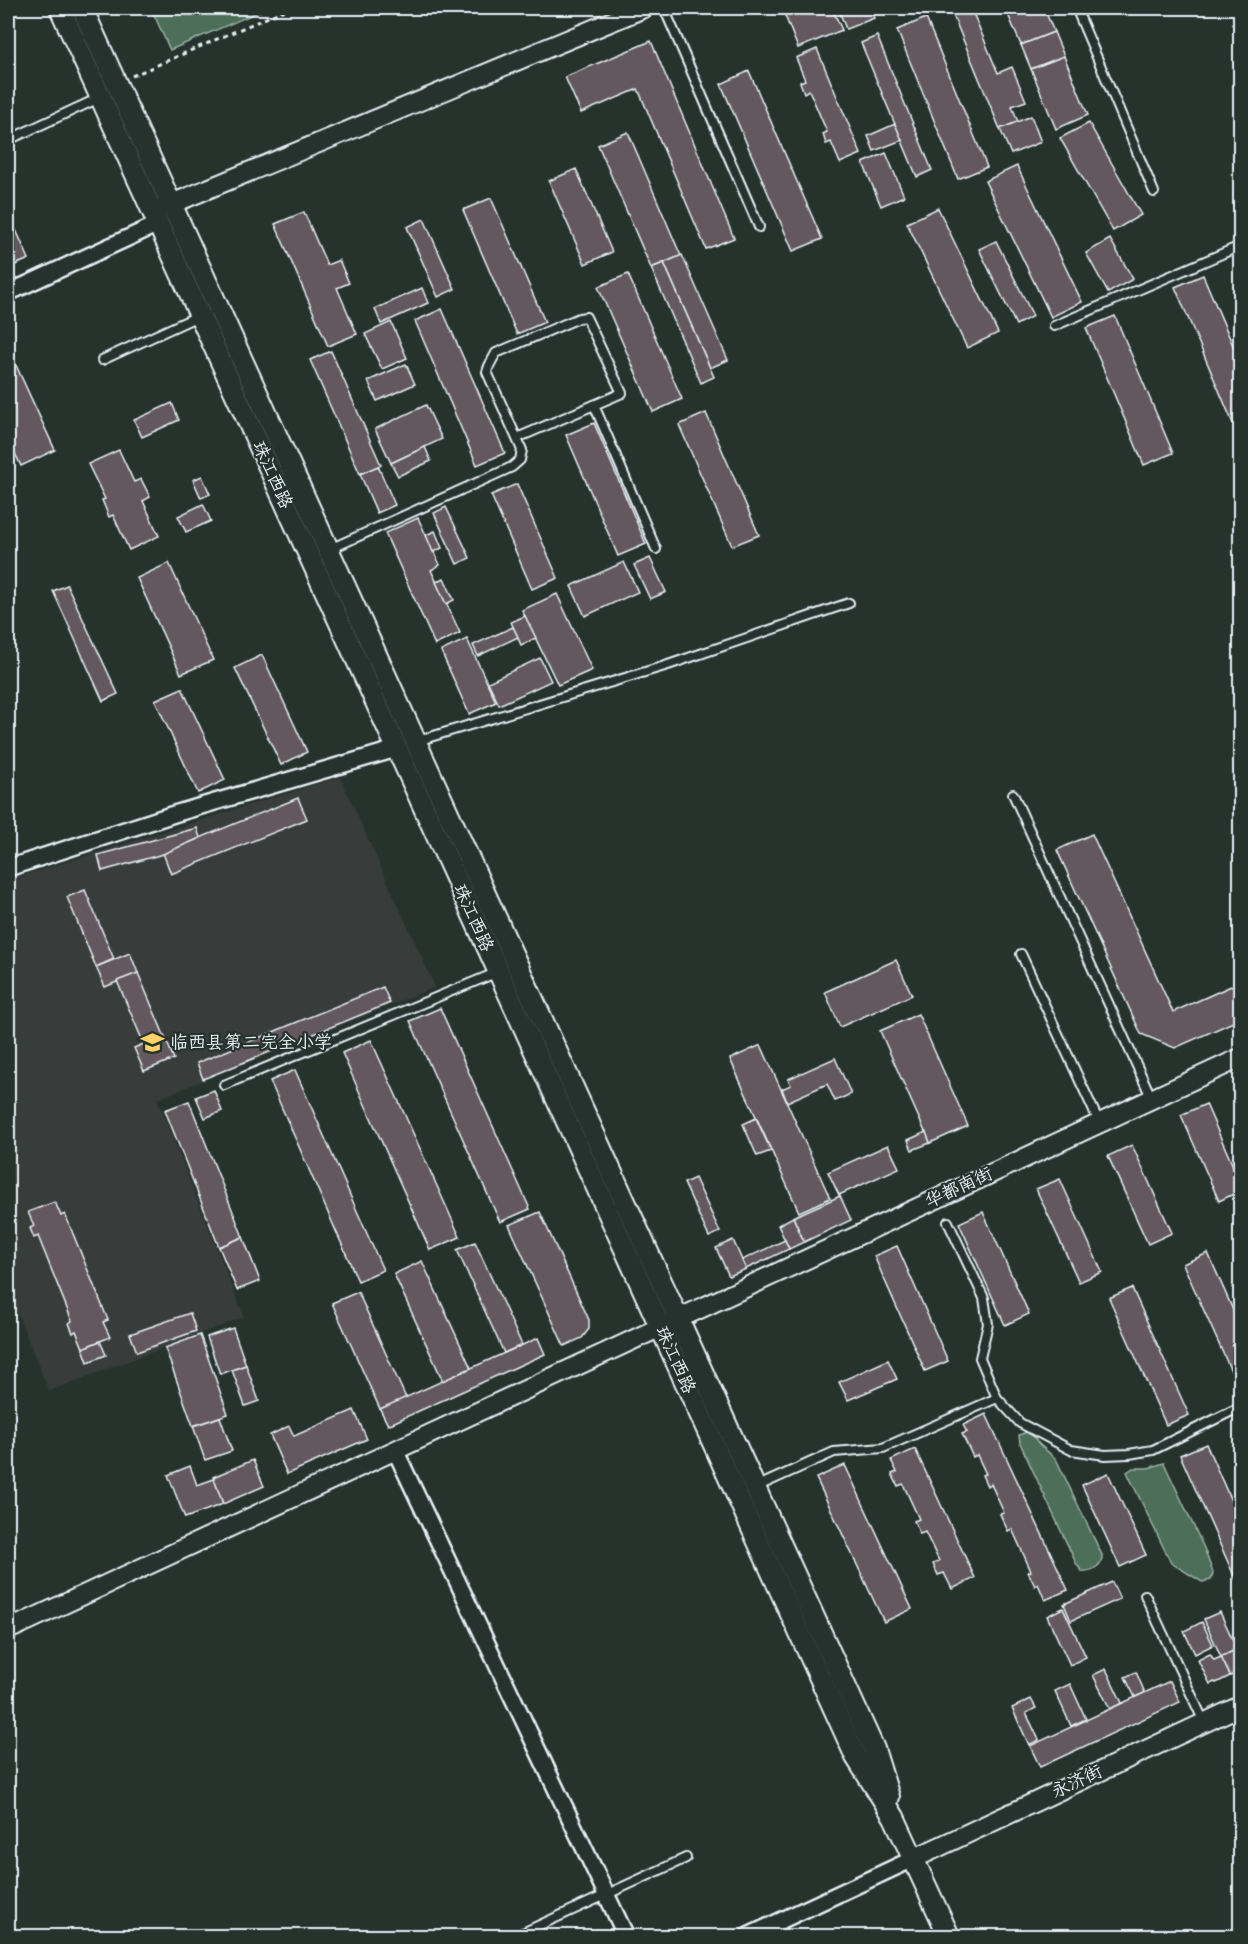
<svg xmlns="http://www.w3.org/2000/svg" width="1248" height="1944" viewBox="0 0 1248 1944" font-family="Mynerve,'LXGW WenKai TC',sans-serif">
  <rect width="100%" height="100%" fill="#26332d"/>
  <filter id="ink" filterUnits="userSpaceOnUse"><feTurbulence type="fractalNoise" baseFrequency=".0167" numOctaves="2"/><feDisplacementMap in="SourceGraphic" scale="12" xChannelSelector="R" yChannelSelector="G"/><feConvolveMatrix kernelMatrix="1 2 1 2 8 2 1 2 1" color-interpolation-filters="sRGB"/></filter>
  <g filter="url(#ink)">
    <!-- built -->
    <polygon fill="#393e3b" points="340,777 435,987 157,1099 244,1317 49,1391 8,1290 8,880"/>
    <!-- green -->
    <g fill="#4d6e58" stroke="#9ab0a8" stroke-width="1.5">
      <polygon points="151,8 267,8 170,50"/>
      <path d="M1029,1431L1039,1444L1056,1459L1102,1555C1103,1566 1091,1572 1082,1571L1077,1565L1020,1443L1019,1435Z"/>
      <polygon points="1164,1463 1204,1548 1213,1573 1211,1580 1202,1582 1171,1563 1127,1472 1133,1468 1148,1468"/>
    </g>
    <!-- building -->
    <g fill="#64595d" stroke="#e8f1f8" stroke-width="1.5">
      <polygon points="782,8 832,8 842,30 798,48"/>
      <polygon points="838,8 870,8 874,18 846,29"/>
      <polygon points="950,8 971,8 998,73 1012,67 1026,101 1012,106 1018,122 1000,129"/>
      <polygon points="1017,8 1044,8 1054,32 1021,45 1007,12"/>
      <polygon points="926,18 987,167 958,179 897,30"/>
      <polygon points="1054,32 1064,56 1031,69 1021,45"/>
      <polygon points="877,36 932,170 917,177 861,43"/>
      <polygon points="651,41 734,238 706,249 638,89 581,113 565,77"/>
      <polygon points="817,49 861,154 840,163 831,142 826,144 823,134 827,132 809,90 804,93 800,82 805,80 796,58"/>
      <polygon points="1064,56 1088,115 1056,129 1031,69"/>
      <polygon points="749,71 822,239 793,251 721,84"/>
      <polygon points="1031,116 1041,142 1011,154 1000,129"/>
      <polygon points="1089,123 1141,215 1113,231 1060,138"/>
      <polygon points="895,124 902,140 874,151 868,136"/>
      <polygon points="628,132 681,256 651,268 598,145"/>
      <polygon points="886,153 904,196 881,206 863,163"/>
      <polygon points="1017,166 1082,302 1051,317 985,181"/>
      <polygon points="576,169 612,252 585,264 549,181"/>
      <polygon points="491,198 545,322 517,334 463,210"/>
      <polygon points="938,208 998,333 967,348 907,223"/>
      <polygon points="8,212 29,259 8,268"/>
      <polygon points="304,212 327,265 339,260 349,283 337,288 357,334 328,346 275,224"/>
      <polygon points="424,219 455,289 438,297 407,227"/>
      <polygon points="1110,239 1133,279 1108,293 1086,253"/>
      <polygon points="996,241 1033,316 1016,325 979,249"/>
      <polygon points="682,255 728,360 710,368 664,263"/>
      <polygon points="664,263 714,377 701,383 651,268"/>
      <polygon points="628,274 682,399 653,412 598,287"/>
      <polygon points="1203,275 1240,362 1240,426 1235,428 1175,287"/>
      <polygon points="422,288 428,303 381,324 375,309"/>
      <polygon points="442,309 505,453 477,465 415,321"/>
      <polygon points="1115,316 1173,453 1144,465 1086,328"/>
      <polygon points="391,322 407,358 382,369 365,334"/>
      <polygon points="8,348 55,450 21,466 8,438"/>
      <polygon points="331,351 381,465 360,474 310,360"/>
      <polygon points="406,364 415,384 377,401 368,381"/>
      <polygon points="172,403 179,420 142,437 134,420"/>
      <polygon points="426,405 442,439 391,463 375,429"/>
      <polygon points="706,413 759,535 732,546 679,425"/>
      <polygon points="594,423 646,544 618,556 566,435"/>
      <polygon points="425,447 431,461 398,476 391,463"/>
      <polygon points="119,450 134,482 141,479 150,497 143,501 159,536 129,550 113,515 109,517 102,500 105,499 88,464"/>
      <polygon points="378,466 395,505 377,513 360,474"/>
      <polygon points="202,476 210,494 201,498 193,480"/>
      <polygon points="517,484 558,578 532,589 491,495"/>
      <polygon points="203,504 211,521 186,532 178,516"/>
      <polygon points="446,507 470,558 457,564 434,513"/>
      <polygon points="418,518 440,565 431,570 460,633 435,645 385,533"/>
      <polygon points="435,531 442,548 433,552 426,535"/>
      <polygon points="650,558 666,592 650,599 634,565"/>
      <polygon points="624,562 638,592 585,616 571,586"/>
      <polygon points="169,563 213,660 181,674 137,578"/>
      <polygon points="444,578 454,600 446,604 436,582"/>
      <polygon points="67,585 118,694 103,701 53,591"/>
      <polygon points="557,594 592,670 558,685 522,610"/>
      <polygon points="525,616 536,638 521,645 511,622"/>
      <polygon points="513,627 518,637 478,656 473,645"/>
      <polygon points="467,639 496,702 469,714 441,651"/>
      <polygon points="262,655 307,752 281,765 235,668"/>
      <polygon points="540,658 551,681 499,705 488,682"/>
      <polygon points="182,688 225,780 198,793 155,700"/>
      <polygon points="298,798 307,819 171,874 163,853"/>
      <polygon points="197,828 200,838 163,854 102,871 98,855"/>
      <polygon points="1092,834 1173,1012 1240,982 1240,1019 1175,1048 1141,1034 1057,850"/>
      <polygon points="85,890 114,959 96,967 67,897"/>
      <polygon points="130,953 138,973 105,987 96,967"/>
      <polygon points="896,960 912,995 840,1027 825,992"/>
      <polygon points="138,973 174,1059 144,1071 134,1048 144,1044 117,981"/>
      <polygon points="383,987 390,1003 203,1079 197,1063"/>
      <polygon points="440,1008 530,1209 500,1222 410,1021"/>
      <polygon points="918,1014 968,1126 930,1143 880,1031"/>
      <polygon points="371,1040 460,1237 430,1250 342,1053"/>
      <polygon points="761,1045 830,1198 799,1212 730,1059"/>
      <polygon points="835,1058 851,1094 835,1101 827,1084 787,1102 782,1089 791,1085 788,1079"/>
      <polygon points="295,1070 383,1270 358,1281 270,1081"/>
      <polygon points="214,1090 222,1111 205,1118 196,1097"/>
      <polygon points="189,1101 243,1237 219,1247 165,1110"/>
      <polygon points="1206,1104 1240,1182 1240,1191 1219,1201 1181,1115"/>
      <polygon points="756,1118 771,1151 757,1156 743,1124"/>
      <polygon points="926,1132 930,1143 912,1150 908,1140"/>
      <polygon points="888,1145 899,1168 839,1195 828,1172"/>
      <polygon points="1132,1145 1172,1233 1148,1244 1108,1156"/>
      <polygon points="695,1178 720,1232 709,1237 684,1183"/>
      <polygon points="1060,1179 1102,1272 1079,1282 1036,1189"/>
      <polygon points="840,1196 851,1220 804,1242 793,1217"/>
      <polygon points="55,1202 61,1216 65,1214 108,1320 103,1322 110,1337 83,1348 76,1331 73,1333 69,1323 72,1321 38,1236 34,1238 30,1228 34,1226 28,1212"/>
      <polygon points="540,1212 589,1320 589,1329 582,1338 564,1346 509,1225"/>
      <polygon points="983,1212 1029,1314 1005,1325 959,1223"/>
      <polygon points="793,1217 804,1242 789,1249 778,1225"/>
      <polygon points="243,1237 260,1281 237,1290 219,1247"/>
      <polygon points="733,1240 746,1269 729,1276 716,1248"/>
      <polygon points="785,1240 789,1249 746,1269 742,1260"/>
      <polygon points="475,1242 522,1345 504,1353 457,1250"/>
      <polygon points="897,1246 948,1361 925,1371 874,1256"/>
      <polygon points="1208,1253 1240,1326 1240,1391 1183,1264"/>
      <polygon points="422,1261 471,1368 443,1381 394,1274"/>
      <polygon points="1132,1288 1189,1415 1166,1425 1109,1298"/>
      <polygon points="358,1292 406,1398 380,1409 332,1303"/>
      <polygon points="190,1313 196,1331 137,1352 130,1334"/>
      <polygon points="233,1328 246,1365 220,1374 207,1337"/>
      <polygon points="200,1335 228,1414 193,1426 165,1348"/>
      <polygon points="538,1338 545,1354 388,1425 380,1409"/>
      <polygon points="100,1341 106,1355 88,1362 83,1348"/>
      <polygon points="888,1360 897,1379 848,1400 839,1382"/>
      <polygon points="246,1365 259,1401 245,1406 232,1370"/>
      <polygon points="354,1410 367,1439 287,1474 270,1435 289,1426 294,1436"/>
      <polygon points="986,1414 1068,1590 1045,1600 1038,1584 1035,1586 1028,1572 1031,1571 1012,1529 1008,1531 1000,1514 1004,1513 991,1484 987,1486 982,1475 986,1474 977,1455 973,1457 962,1434 967,1432 963,1425"/>
      <polygon points="220,1417 232,1451 205,1460 193,1426"/>
      <polygon points="1206,1444 1240,1521 1240,1589 1180,1455"/>
      <polygon points="915,1449 975,1578 952,1589 944,1573 938,1575 933,1564 939,1561 925,1532 920,1534 914,1521 919,1519 903,1484 898,1486 892,1474 897,1472 891,1460"/>
      <polygon points="253,1460 264,1486 223,1504 213,1477"/>
      <polygon points="845,1465 912,1609 884,1622 816,1478"/>
      <polygon points="190,1466 197,1485 214,1479 223,1504 185,1518 168,1475"/>
      <polygon points="1108,1473 1146,1555 1120,1567 1082,1485"/>
      <polygon points="1112,1582 1120,1599 1071,1621 1064,1604"/>
      <polygon points="1063,1608 1086,1657 1070,1665 1047,1616"/>
      <polygon points="1220,1612 1237,1649 1221,1657 1204,1619"/>
      <polygon points="1202,1622 1213,1645 1195,1654 1184,1631"/>
      <polygon points="1240,1648 1240,1672 1230,1676 1221,1657"/>
      <polygon points="1210,1654 1214,1660 1221,1657 1230,1676 1216,1683 1215,1682 1210,1684 1198,1660"/>
      <polygon points="1106,1669 1122,1703 1110,1709 1093,1675"/>
      <polygon points="1136,1672 1145,1693 1135,1697 1125,1677"/>
      <polygon points="1170,1681 1180,1702 1040,1767 1030,1746"/>
      <polygon points="1070,1684 1086,1719 1071,1726 1055,1691"/>
      <polygon points="1031,1699 1036,1708 1026,1713 1039,1740 1029,1745 1012,1708"/>
    </g>
    <g fill="none" stroke-linecap="round" stroke-linejoin="round">
      <defs>
        <g id="service">
          <polyline points="664,8 759,227"/>
          <polyline points="1076,8 1154,192"/>
          <polyline points="8,140 99,98"/>
          <polyline points="1054,326 1240,246"/>
          <polyline points="102,360 198,316"/>
          <polyline points="594,405 656,549"/>
          <polyline points="330,549 512,467 520,460 522,450 487,372 489,366 496,353 579,318 586,317 622,393 517,438"/>
          <polyline points="417,741 668,665 849,603"/>
          <polyline points="1013,794 1152,1099"/>
          <polyline points="1021,954 1099,1122"/>
          <polyline points="224,1085 498,972"/>
          <polyline points="948,1222 984,1298 988,1324 980,1358 997,1398 1020,1423 1071,1450 1105,1455 1129,1454 1153,1450 1240,1407"/>
          <polyline points="756,1487 834,1452 883,1448 997,1398"/>
          <polyline points="1145,1595 1204,1722"/>
          <polyline points="516,1936 686,1858"/>
        </g>
        <g id="minor">
          <polyline points="8,293 158,224"/>
          <polyline points="8,868 174,814 396,749"/>
          <polyline points="395,1450 626,1936"/>
          <polyline points="748,1936 913,1859"/>
        </g>
        <g id="tertiary">
          <polyline points="157,210 644,8"/>
          <polyline points="8,1630 1240,1058"/>
          <polyline points="913,1859 1240,1706"/>
        </g>
        <g id="secondary">
          <polyline points="60,8 856,1757 894,1817 949,1936"/>
          <polyline points="82,8 874,1749 889,1797"/>
        </g>
      </defs>
      <!-- service casing -->
      <use href="#service" stroke="#e8f1f8" stroke-width="12"/>
      <!-- minor casing -->
      <use href="#minor" stroke="#e8f1f8" stroke-width="20"/>
      <!-- tertiary casing -->
      <use href="#tertiary" stroke="#e8f1f8" stroke-width="22"/>
      <!-- secondary casing -->
      <use href="#secondary" stroke="#e8f1f8" stroke-width="24"/>
      <!-- path -->
      <polyline stroke="#e8f1f8" stroke-width="3" stroke-dasharray="4.5 4.5" stroke-linecap="butt" points="132,76 289,8"/>
      <!-- service -->
      <use href="#service" stroke="#26332d" stroke-width="8"/>
      <!-- minor -->
      <use href="#minor" stroke="#26332d" stroke-width="15"/>
      <!-- tertiary -->
      <use href="#tertiary" stroke="#26332d" stroke-width="18"/>
      <!-- secondary -->
      <use href="#secondary" stroke="#26332d" stroke-width="20"/>
    </g>
  </g>
  <!-- icons -->
  <defs>
    <symbol id="school-bare" viewBox="-9 -9 18 18"><path d="M0-5L7-2L0 1L-7-2ZM-4 1L0 2.5L4 1V4Q0 6-4 4Z" fill="#ffd166" stroke="#26332d" stroke-width="2.5" paint-order="stroke"/></symbol>
  </defs>
  <g fill-rule="evenodd">
    <use href="#school-bare" x="136" y="1026" width="33" height="33"/>
  </g>
  <g text-anchor="middle" dominant-baseline="central" stroke-width="4.5" stroke-linejoin="round" paint-order="stroke">
    <!-- street labels -->
    <g font-size="18" fill="#e8f1f8" stroke="#26332d">
      <text transform="translate(272 475) rotate(66)">珠江西路</text>
      <text transform="translate(473 918) rotate(66)">珠江西路</text>
      <text transform="translate(959 1188) rotate(-25)">华都南街</text>
      <text transform="translate(675 1360) rotate(66)">珠江西路</text>
      <text transform="translate(1077 1782) rotate(-25)">永济街</text>
    </g>
    <!-- poi labels -->
    <g font-size="18" fill="#e8f1f8" stroke="#26332d" text-anchor="start">
      <text x="170" y="1043">临西县第二完全小学</text>
    </g>
  </g>
  <!-- margin -->
  <rect width="1248" height="1944" fill="none" stroke="#26332d" stroke-width="30"/>
  <rect x="15" y="15" width="1218" height="1914" fill="none" stroke="#e8f1f8" stroke-width="2" filter="url(#ink)"/>
</svg>
